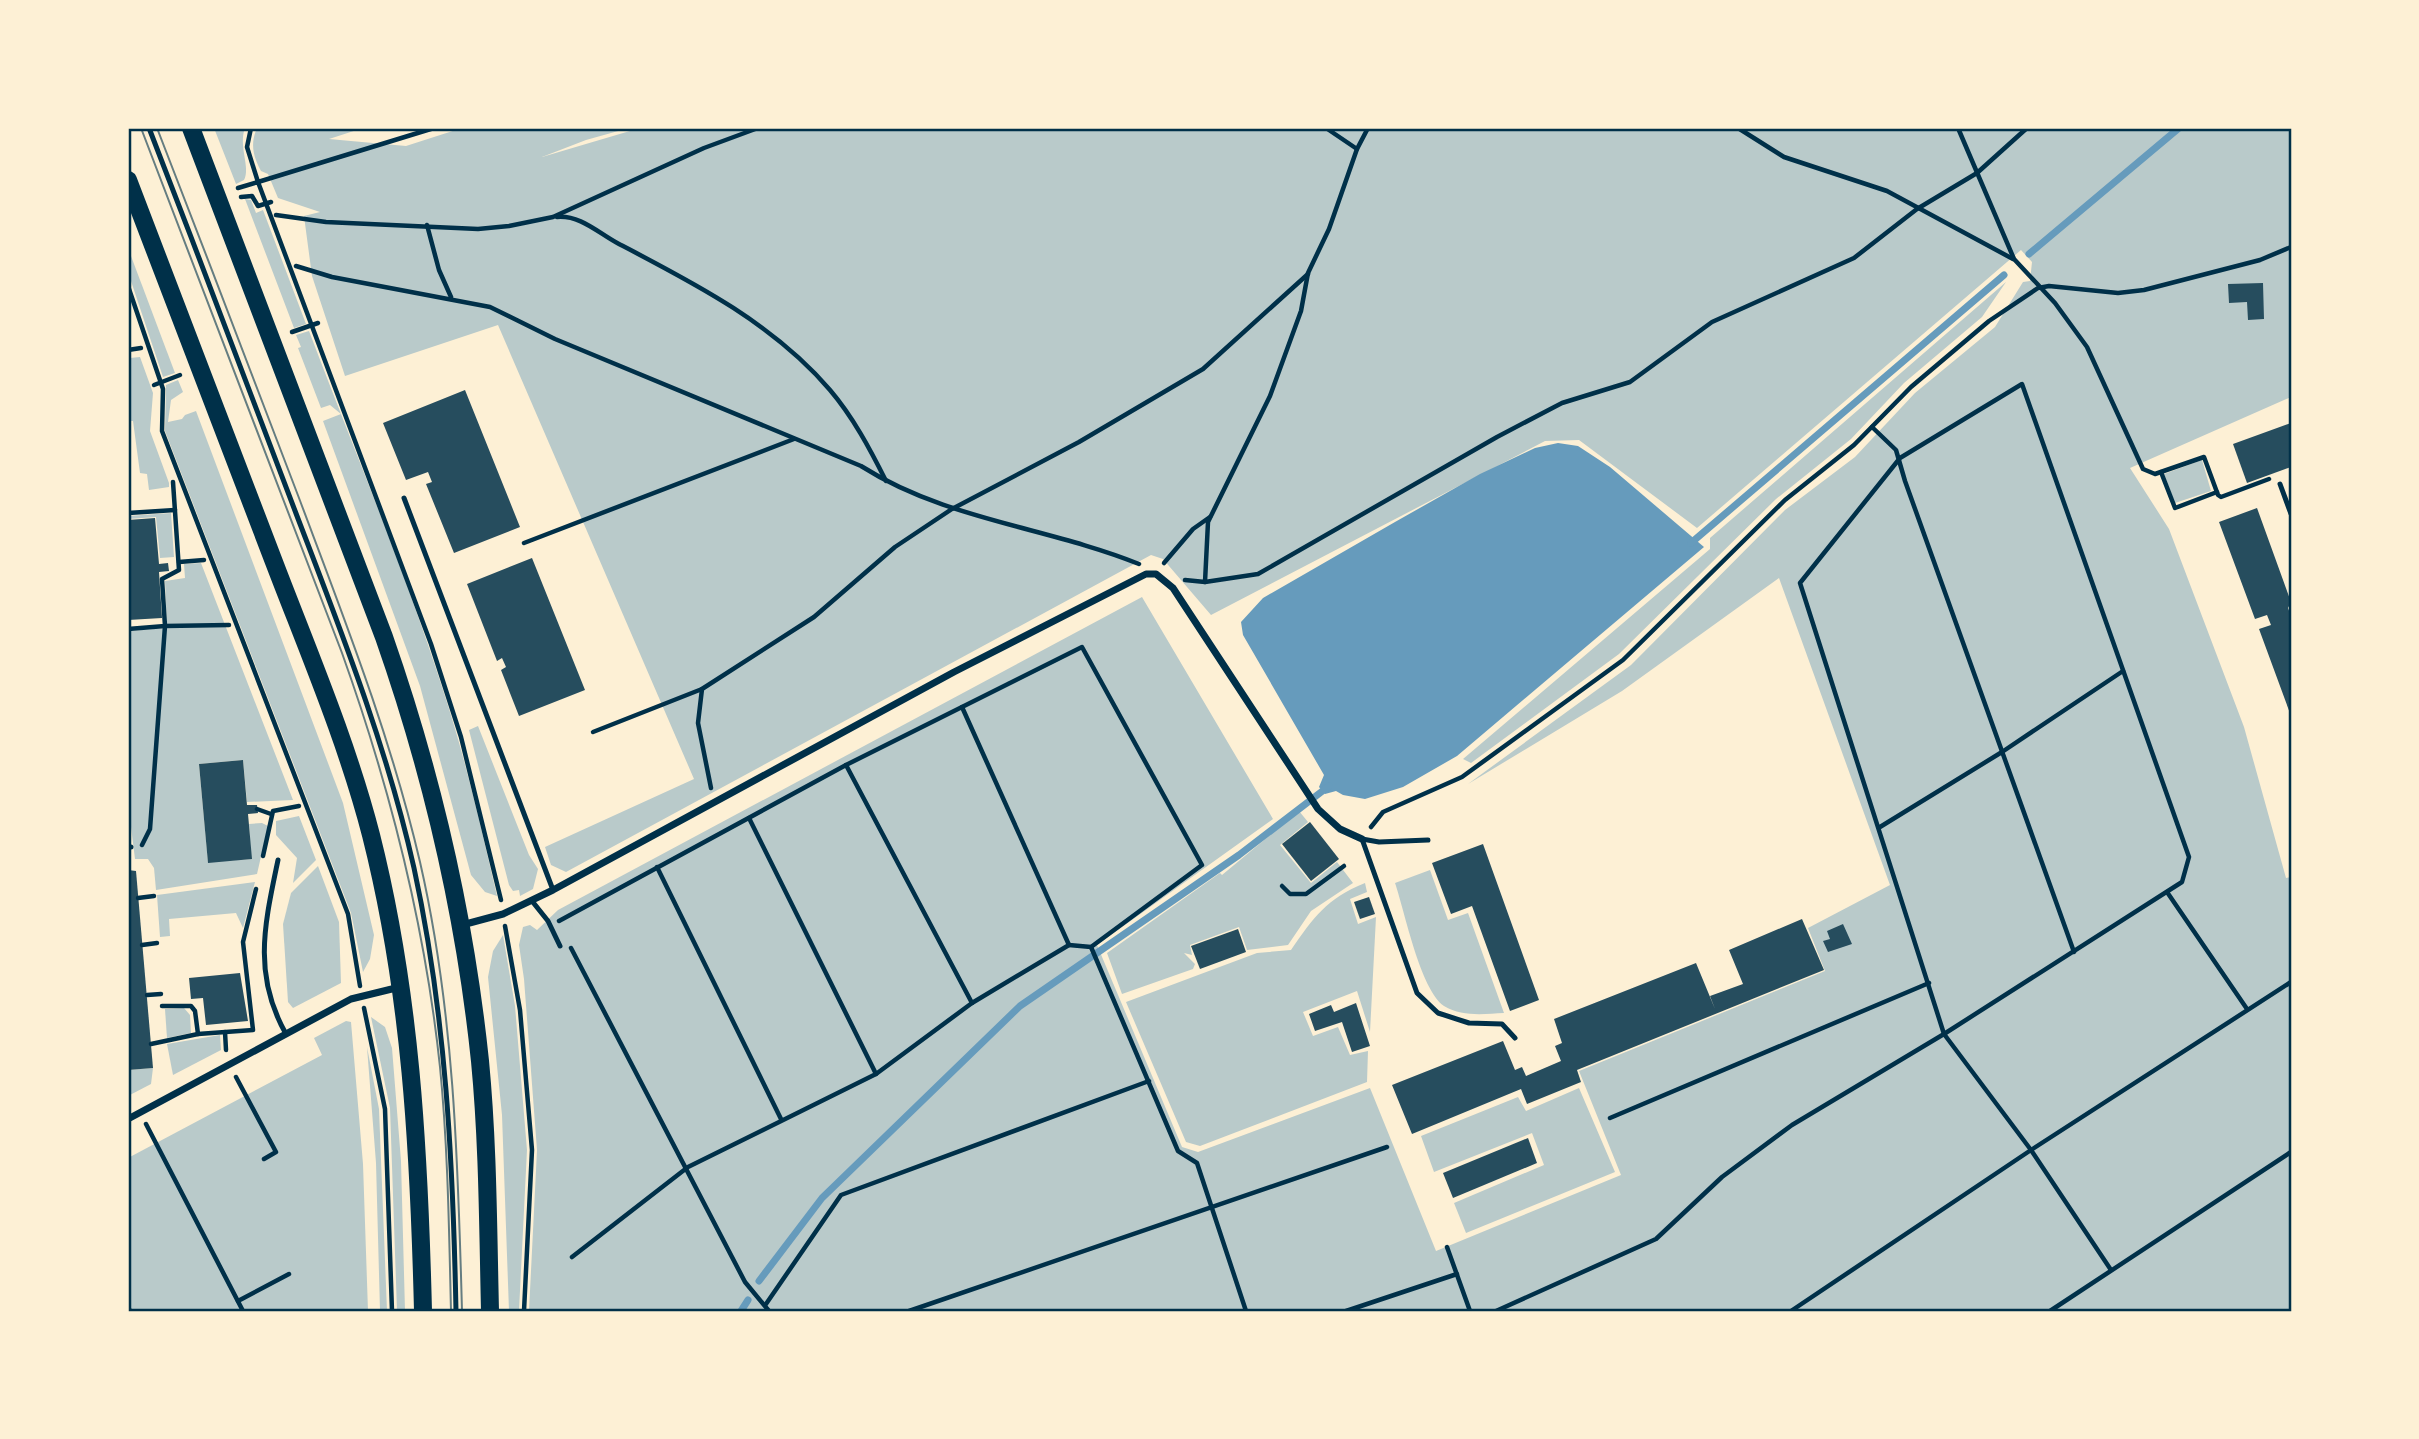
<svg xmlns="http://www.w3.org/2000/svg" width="2419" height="1439" viewBox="0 0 2419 1439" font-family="Overpass,sans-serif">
  <rect width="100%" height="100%" fill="#fdf0d5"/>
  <!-- green -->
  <g fill="#b9caca">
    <path d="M214,128H245C238,146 251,168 244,180L236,184Z"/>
    <path d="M257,128H363L329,139L406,146L462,128H629L586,140L542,157L640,128H2291V397L2130,468L2169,529L2244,727L2286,878L2291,877V1311H529L537,1150L524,979L519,945L523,927L530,925L537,930L558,910L1142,597L1273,819L1097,945L1182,1147L1198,1152L1370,1088L1436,1251L1621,1175L1579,1071L1825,971L1808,928L1890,885L1779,578L1622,691L1468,784L1631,665L1785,510L1855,457L1915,393L1995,327L2023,282L2030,281L2032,262L2021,250L1697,528L1579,440L1545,441L1211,615L1163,559L1151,555L566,872L551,865L545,847L694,779L498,325L345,376L312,276L304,216L320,212L278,198L268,174L261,171C253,156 250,144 257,128Z"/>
    <polygon points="245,199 251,200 256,213 263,210 306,324 294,328"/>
    <polygon points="128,248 175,373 163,377 128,272"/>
    <polygon points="2006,282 1982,317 1904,383 1851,439 1776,499 1619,654 1471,763 1463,759 1710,549 1710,538"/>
    <path d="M309,331C354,450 404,568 443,690C465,757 481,827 497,896L485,892L471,875L420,686L323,421L341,414L330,405L321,408L298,348L301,347L296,335Z"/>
    <polygon points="140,357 153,393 150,431 169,483 169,487 149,490 147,474 140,473 133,421 128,421 128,366 130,358"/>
    <polygon points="178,380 183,392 171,400 168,422 182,419 185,415 196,411 343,803 374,935 370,959 363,972 351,913 165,431 166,385"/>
    <polygon points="2202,460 2211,491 2175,503 2164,474"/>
    <polygon points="171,513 174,557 160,558 156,517 128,519 128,516"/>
    <polygon points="201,563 293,800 247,802 243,760 199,764 208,862 251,859 249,824 262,823 268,826 257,874 156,890 154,868 148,859 135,859 131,827 128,827 128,631 167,628 165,581 185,578 184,564"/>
    <polygon points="478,726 529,855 538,869 533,889 520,896 519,890 513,891 509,885 469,730"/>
    <polygon points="1299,811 1308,822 1280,845 1311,883 1337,862 1353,883 1311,911 1288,945 1247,950 1239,927 1190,945 1192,955 1184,953 1195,964 1193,969 1122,994 1107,953 1220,873 1222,875"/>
    <polygon points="299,816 316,860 293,883 297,858 276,835 276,821"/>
    <polygon points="318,866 339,922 341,983 293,1008 288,1002 283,924 291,893"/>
    <path d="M1430,870L1448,920L1468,913L1504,1013C1484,1014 1462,1017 1444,1006C1420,989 1405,912 1395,883Z"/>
    <polygon points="255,882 243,928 236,913 169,919 170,936 160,937 157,895"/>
    <path d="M1365,883L1367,892L1350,899L1358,924L1376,917L1370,1032L1357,991L1303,1012L1313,1036L1338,1027L1350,1055L1368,1051L1367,1082L1200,1146L1186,1142L1126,1002L1257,953L1291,950C1314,917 1326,899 1365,883Z"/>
    <polygon points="503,935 515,1006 527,1150 519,1311 509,1311 502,1115 488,977 493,951"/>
    <polygon points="184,1008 190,1015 191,1033 167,1038 165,1009"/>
    <polygon points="371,1017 385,1027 392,1048 401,1161 405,1311 397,1311 390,1108"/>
    <polygon points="346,1021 351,1022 363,1164 368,1311 128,1311 128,1158 322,1055 314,1038"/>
    <polygon points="220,1035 221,1050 173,1075 167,1044"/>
    <polygon points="367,1047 379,1109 387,1311 380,1311 376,1163"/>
    <polygon points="153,1068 151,1084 128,1096 128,1070"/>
    <polygon points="1579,1088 1615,1172 1466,1233 1454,1203 1544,1165 1532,1133 1434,1172 1421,1136 1518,1097 1526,1111"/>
  </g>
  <!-- water -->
  <polygon fill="#669bbc" points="1558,443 1578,446 1610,467 1704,547 1457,756 1403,787 1365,799 1343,795 1336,791 1325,794 1319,787 1324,775 1243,635 1241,622 1263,598 1395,522 1480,474 1535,448"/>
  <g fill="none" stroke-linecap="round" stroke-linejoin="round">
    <!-- stream -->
    <g stroke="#669bbc" stroke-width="7">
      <polyline points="2029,254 2179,128"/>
      <polyline points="1691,543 2004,275"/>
      <polyline points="759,1281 822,1198 1020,1006 1239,855 1329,786"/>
      <polyline points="741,1311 748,1300"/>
    </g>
  </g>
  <!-- building -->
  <g fill="#264d5e">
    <polygon points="2263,283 2264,319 2248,320 2247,302 2229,303 2228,284"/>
    <polygon points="465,390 520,527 454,553 426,484 432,482 428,472 406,480 383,423"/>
    <polygon points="2291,423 2291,467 2247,483 2233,444"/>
    <polygon points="2257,508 2291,602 2288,608 2291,616 2291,716 2259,629 2271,625 2267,615 2255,619 2219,522"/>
    <polygon points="155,518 159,564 168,563 169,571 159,572 162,618 128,620 128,520"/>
    <polygon points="532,558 585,690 519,716 501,670 506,667 502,658 497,661 467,584"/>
    <polygon points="243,760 247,805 257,805 258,813 248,814 252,859 208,863 199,764"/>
    <polygon points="1310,822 1339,859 1311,881 1282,844"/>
    <polygon points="1483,844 1539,1000 1510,1011 1472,906 1451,914 1432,863"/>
    <polygon points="128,870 136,871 153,1068 128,1070"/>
    <polygon points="1369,897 1375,914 1360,919 1354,902"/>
    <polygon points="1802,919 1824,970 1577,1070 1581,1082 1527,1104 1521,1089 1412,1134 1392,1085 1503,1041 1515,1070 1522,1067 1526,1076 1561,1061 1555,1046 1562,1043 1554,1019 1696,963 1715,1009 1710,996 1743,984 1729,950"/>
    <polygon points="1843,924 1852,944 1828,952 1823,941 1830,939 1827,931"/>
    <polygon points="1238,929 1246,952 1200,969 1191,946"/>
    <polygon points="240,973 248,1021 206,1025 203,998 191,999 189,978"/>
    <polygon points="1356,1003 1370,1046 1352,1052 1342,1022 1315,1031 1309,1014 1331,1005 1334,1012"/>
    <polygon points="1528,1138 1537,1163 1453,1198 1443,1173"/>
  </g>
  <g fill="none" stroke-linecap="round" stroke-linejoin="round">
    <!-- path -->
    <g stroke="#003049" stroke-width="4.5">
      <polyline points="251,128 247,147 258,182 434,128"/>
      <polyline points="1326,128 1357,149"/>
      <polyline points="1738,128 1784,157 1887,191 2013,259"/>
      <polyline points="1958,128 2014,259 2055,303 2087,347 2143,469 2155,474 2204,457 2218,495 2221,497 2269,479"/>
      <polyline points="238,188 258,182 431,644 461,737 501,900"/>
      <polyline points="241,197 252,196 258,206 271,202"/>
      <polyline points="276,215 326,222 478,229 509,226 553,217 704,148 758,128"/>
      <path d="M557,217C581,215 598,233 619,244C694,283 774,324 830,390C853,417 870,449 886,481"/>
      <polyline points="427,225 439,270 451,297"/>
      <path d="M296,266L332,277L490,307L555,339L861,466C946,520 1047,527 1139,564"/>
      <polyline points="128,286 163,389 162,431 348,914 360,986"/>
      <polyline points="292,332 318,323"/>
      <polyline points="128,350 141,348"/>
      <polyline points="154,385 180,375"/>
      <polyline points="1872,427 1896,450 1905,481 2074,952"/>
      <polyline points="2161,472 2175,508 2217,492"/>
      <polyline points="128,513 175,510"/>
      <polyline points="524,543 794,439"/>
      <polyline points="179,562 204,560"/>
      <polyline points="1164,563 1193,529 1210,517"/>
      <polyline points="1185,580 1205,582 1208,522 1270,396 1301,311 1308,273 1329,229 1357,149 1368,128"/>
      <polyline points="1205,582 1258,574 1497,437 1562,403 1630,382 1712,322 1854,258 1917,209 1977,173 2027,128"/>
      <polyline points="128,629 165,626 162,579 179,570 173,482"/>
      <polyline points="593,732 702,689"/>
      <polyline points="846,765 972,1003"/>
      <polyline points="711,788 698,723 702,689 814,617 895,547 952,509 1079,442 1203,369 1308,274"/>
      <polyline points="257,809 271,814"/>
      <polyline points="749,818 876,1074"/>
      <polyline points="1371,827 1383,812 1462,777 1623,660 1785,500 1854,445 1911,387 1989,321 2038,288 2049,286 2118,293 2144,290 2260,260 2291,247"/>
      <polyline points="1880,827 2002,752 2123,671"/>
      <polyline points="142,845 150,829 165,626 229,625"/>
      <polyline points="263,856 273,811 299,806"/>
      <polyline points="657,867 781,1119"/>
      <polyline points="1282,886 1290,894 1306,894 1344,866"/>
      <polyline points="2167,892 2247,1009"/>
      <polyline points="138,898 154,896"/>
      <polyline points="559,921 846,765 1082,647 1202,865 1091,947 1069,945"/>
      <polyline points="505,926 520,1010 532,1150 524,1311"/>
      <polyline points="142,945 157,943"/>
      <polyline points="1091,947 1178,1151 1197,1163 1246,1311"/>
      <polyline points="571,948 745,1282 769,1311"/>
      <polyline points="147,995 161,994"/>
      <polyline points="162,1006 191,1006 195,1011 198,1034"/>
      <polyline points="364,1008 385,1109 392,1311"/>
      <polyline points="225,1032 226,1050"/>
      <polyline points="151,1044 198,1034 253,1030 243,942 256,889"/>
      <polyline points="236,1077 276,1152 264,1159"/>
      <polyline points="1610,1118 1929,983"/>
      <polyline points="146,1124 243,1311"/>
      <polyline points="1447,1247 1470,1311"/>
      <polyline points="572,1257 688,1167 876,1074 972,1003 1069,945 962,707"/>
      <polyline points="238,1301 289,1274"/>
      <polyline points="766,1304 841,1195 1149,1081"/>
      <polyline points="128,1307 130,1311"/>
      <polyline points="909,1311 1387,1147"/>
      <polyline points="1346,1311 1457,1274"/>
      <polyline points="1496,1311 1656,1239 1722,1177 1792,1125 1944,1034 2182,882 2189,857 2022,384 1900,458 1800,583 1944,1034 2031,1150 2111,1270"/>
      <polyline points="1791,1311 2031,1150 2291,982"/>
      <polyline points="2050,1311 2291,1152"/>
    </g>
    <!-- service -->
    <g stroke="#003049" stroke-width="5">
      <path d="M149,128C199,257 248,386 297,516C341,631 387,747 414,868C446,1015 453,1162 456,1311"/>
      <polyline points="2280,484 2291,514"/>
      <polyline points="404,498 553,890"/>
      <polyline points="1362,839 1417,993 1438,1013 1469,1023 1502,1024 1515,1038"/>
      <polyline points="1362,839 1379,842 1428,840"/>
      <polyline points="128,847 131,847"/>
      <path d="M278,860C265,923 252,974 286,1034"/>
      <polyline points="532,901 548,921 560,946"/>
    </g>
    <!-- minor -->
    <g stroke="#003049" stroke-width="7">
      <polyline points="462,925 503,914 553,890 954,672 1146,574 1156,574 1173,588 1318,809 1340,829 1362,839"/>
      <polyline points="128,1119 351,999 400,987"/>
    </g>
    <!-- primary -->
    <g stroke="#003049" stroke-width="18">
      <path d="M191,128L384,637C432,774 465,917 480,1061C488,1144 488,1228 490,1311"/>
      <path d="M128,180C176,307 225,434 274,562C308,651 347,742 371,835C411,993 419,1150 423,1311"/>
    </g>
    <!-- tram -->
    <g stroke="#657d81" stroke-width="2">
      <path d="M141,128L342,653C390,787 425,925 440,1067C448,1148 449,1230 451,1311"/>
      <path d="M157,128C205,251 252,375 299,498C344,618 391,737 420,862C454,1010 458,1160 462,1311"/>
    </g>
  </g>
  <!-- border -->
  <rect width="2419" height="1439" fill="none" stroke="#fdf0d5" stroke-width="259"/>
  <rect x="130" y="130" width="2160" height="1180" fill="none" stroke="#003049" stroke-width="2.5"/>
</svg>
